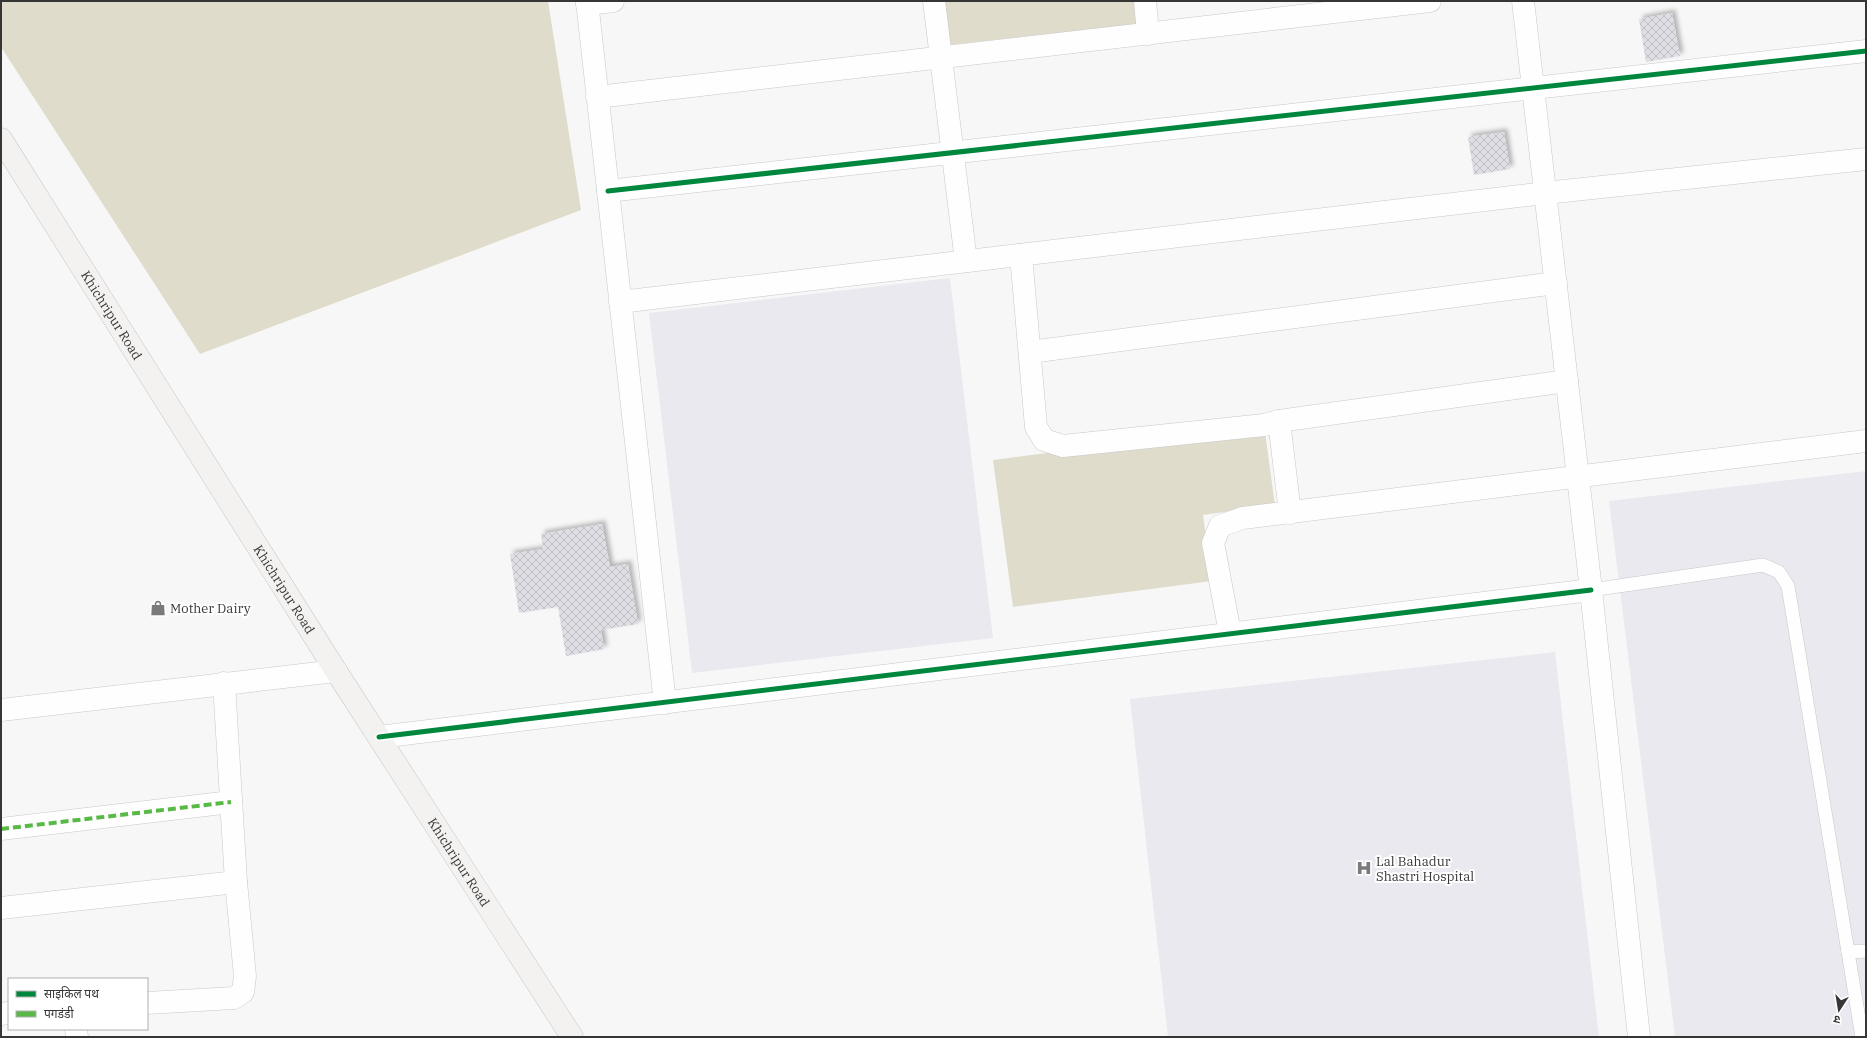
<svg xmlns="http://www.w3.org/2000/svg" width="1867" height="1038" viewBox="0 0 1867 1038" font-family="'IBM Plex Serif','Noto Sans Devanagari',serif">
  <defs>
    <pattern id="building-cross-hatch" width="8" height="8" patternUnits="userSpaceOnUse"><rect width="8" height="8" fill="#e0dee5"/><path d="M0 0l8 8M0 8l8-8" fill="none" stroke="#c1bfc5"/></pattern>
    <filter id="shadow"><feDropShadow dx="3.5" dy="-3.5" stdDeviation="2" flood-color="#0004"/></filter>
  </defs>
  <rect width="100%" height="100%" fill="#f7f7f8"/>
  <!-- built -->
  <g fill="#eae9ef">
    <polygon points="950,278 993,638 692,673 649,313"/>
    <polygon points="1866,471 1866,1037 1675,1037 1609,501"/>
    <polygon points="1555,652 1599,1037 1168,1037 1130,699"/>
  </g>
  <!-- green -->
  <g fill="#e0dccb">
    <polygon points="1,1 548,1 581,210 200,354 1,47"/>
    <polygon points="942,1 1136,1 1139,24 947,45"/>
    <polygon points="1264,425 1275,505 1203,515 1212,581 1013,607 993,460"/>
  </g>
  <!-- building -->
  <g fill="url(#building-cross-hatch)" filter="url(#shadow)">
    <polygon points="1672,13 1680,56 1646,62 1639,19"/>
    <polygon points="1504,132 1510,169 1474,175 1468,137"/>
    <polygon points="602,524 610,567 628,564 638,624 601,630 604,649 566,656 558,607 519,613 510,554 543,549 541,534"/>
  </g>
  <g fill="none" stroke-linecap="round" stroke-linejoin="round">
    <defs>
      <g id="service">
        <polyline points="1591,590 1763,565 1779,572 1788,586 1848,952"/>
        <polyline points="1862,1037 1848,952 1866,951"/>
      </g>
      <g id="minor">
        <polyline points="587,1 665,703"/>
        <polyline points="934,1 966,261"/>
        <polyline points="1145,1 1148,34"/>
        <polyline points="587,4 613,1"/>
        <polyline points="597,97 1430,1"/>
        <polyline points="608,191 1866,51"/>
        <polyline points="1021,255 1036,427 1044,440 1063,446 1264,425 1279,421 1567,381"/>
        <polyline points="620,302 1545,193 1866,159"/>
        <polyline points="1030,352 1556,283"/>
        <polyline points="1279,421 1290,513"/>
        <polyline points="1230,633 1213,543 1220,526 1243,518 1866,441"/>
        <polyline points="1,710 336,671"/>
        <polyline points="379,737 1591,590"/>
        <polyline points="1,829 231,802"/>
        <polyline points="1,908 236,882"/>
        <polyline points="147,1003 234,998 243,992 245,976 236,882 224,683"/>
        <polyline points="1,1014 9,1013"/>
        <polyline points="76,1029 77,1037"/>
      </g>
      <polyline id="tertiary" points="1523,1 1591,590 1639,1037"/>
      <g id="secondary">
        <path id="s1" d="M1,139L336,671L572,1037"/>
      </g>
    </defs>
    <!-- service casing -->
    <use href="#service" stroke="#c8c8c9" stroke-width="14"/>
    <!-- minor casing -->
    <use href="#minor" stroke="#c8c8c9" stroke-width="23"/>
    <!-- tertiary casing -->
    <use href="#tertiary" stroke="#c8c8c9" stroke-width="23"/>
    <!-- secondary casing -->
    <use href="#secondary" stroke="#c8c8c9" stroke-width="23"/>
    <!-- service -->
    <use href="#service" stroke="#fefefe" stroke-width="13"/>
    <!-- minor -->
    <use href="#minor" stroke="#fefefe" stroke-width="22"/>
    <!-- tertiary -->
    <use href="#tertiary" stroke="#fefefe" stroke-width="22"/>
    <!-- secondary -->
    <use href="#secondary" stroke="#f3f2f0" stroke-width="22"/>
    <!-- quiet -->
    <polyline stroke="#58b947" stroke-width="4" stroke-dasharray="8 4" stroke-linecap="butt" points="1,829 231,802"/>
    <defs>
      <g id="cycleway">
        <polyline points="608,191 1866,51"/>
        <polyline points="379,737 1591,590"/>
      </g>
    </defs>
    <!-- cycleway casing -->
    <use href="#cycleway" stroke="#fff" stroke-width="8"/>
    <!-- cycleway -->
    <use href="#cycleway" stroke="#00873e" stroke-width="5"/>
  </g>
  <!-- icons -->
  <defs>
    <symbol id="shop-bare" viewBox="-9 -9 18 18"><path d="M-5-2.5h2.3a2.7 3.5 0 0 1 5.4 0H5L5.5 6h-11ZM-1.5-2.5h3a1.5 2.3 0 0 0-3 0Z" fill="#7a7a7b" stroke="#fff" stroke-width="2.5" paint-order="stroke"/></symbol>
    <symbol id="hospital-bare" viewBox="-9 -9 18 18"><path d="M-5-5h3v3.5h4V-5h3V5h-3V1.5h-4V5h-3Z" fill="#7a7a7b" stroke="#fff" stroke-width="2.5" paint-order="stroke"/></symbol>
  </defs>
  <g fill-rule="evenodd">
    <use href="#shop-bare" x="147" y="597" width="22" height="22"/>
    <use href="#hospital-bare" x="1353" y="857" width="22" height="22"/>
  </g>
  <g text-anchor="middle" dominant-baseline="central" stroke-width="4" stroke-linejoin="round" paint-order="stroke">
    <!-- street labels -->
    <g font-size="13" fill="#363637" stroke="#fff">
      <text stroke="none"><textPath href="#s1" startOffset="208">Khichripur Road</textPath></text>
      <text stroke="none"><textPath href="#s1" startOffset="532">Khichripur Road</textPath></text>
      <text stroke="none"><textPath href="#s1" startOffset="856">Khichripur Road</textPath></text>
    </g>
    <!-- poi labels -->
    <g font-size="13" fill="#363637" stroke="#fff" text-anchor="start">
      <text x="170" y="608">Mother Dairy</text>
      <text x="1376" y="861">Lal Bahadur<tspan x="1376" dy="15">Shastri Hospital</tspan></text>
    </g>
  </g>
  <!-- border -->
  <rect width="1867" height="1038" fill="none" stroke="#363637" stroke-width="4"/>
  <!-- legend -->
  <rect x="8" y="978" width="140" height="52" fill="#ffffff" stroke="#afafaf"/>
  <rect x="16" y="991" width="20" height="6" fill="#00873e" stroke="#afafaf"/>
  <text x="44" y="998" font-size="12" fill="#363637">साइकिल पथ</text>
  <rect x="16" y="1011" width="20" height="6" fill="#58b947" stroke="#afafaf"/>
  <text x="44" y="1018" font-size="12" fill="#363637">पगडंडी</text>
  <!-- north arrow -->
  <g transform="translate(1839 1010) rotate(192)" stroke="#ffffff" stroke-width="3" paint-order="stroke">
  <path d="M0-3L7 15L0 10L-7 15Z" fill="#363637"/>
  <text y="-6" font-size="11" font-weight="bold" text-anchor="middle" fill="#363637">उ</text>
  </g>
</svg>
